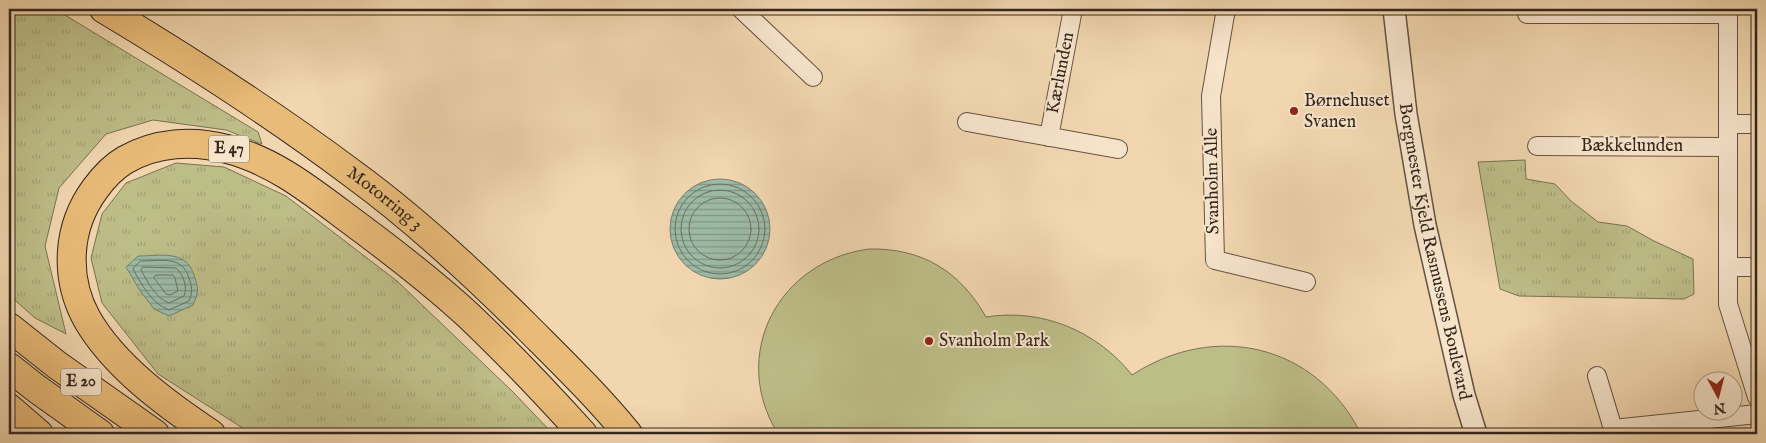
<svg xmlns="http://www.w3.org/2000/svg" width="1766" height="443" viewBox="0 0 1766 443" font-family="'IM FELL English',serif">
  <defs>
    <pattern id="grass-tufts" width="24" height="20" patternUnits="userSpaceOnUse" patternTransform="scale(1.25)"><rect width="24" height="20" fill="#bdbd88"/><path d="M3 7l-1-3M5 7V3M7 7l1-3M15 17l-1-3M17 17v-4M19 17l1-3" fill="none" stroke="#a3a275"/></pattern>
    <pattern id="water-rules" width="6" height="5" patternUnits="userSpaceOnUse" patternTransform="scale(1.25)"><rect width="6" height="5" fill="#9cbaa5"/><path d="M0 2.5h6" fill="none" stroke="#809786"/></pattern>
  </defs>
  <rect width="100%" height="100%" fill="#f1d6af"/>
  <filter id="stains"><feTurbulence type="fractalNoise" baseFrequency=".004" numOctaves="4"/><feColorMatrix values="0 0 0 0 .2 0 0 0 0 .09 0 0 0 0 .02 0 0 0 .5 -.17"/></filter>
  <radialGradient id="worn" r=".72"><stop offset=".6" stop-color="#630" stop-opacity="0"/><stop offset="1" stop-color="#630" stop-opacity=".3"/></radialGradient>
  <!-- grass -->
  <g fill="url(#grass-tufts)" stroke="#797253">
    <polygon points="9,9 55,9 258,132 262,144 226,130 153,120 106,134 59,188 45,246 66,334 35,318 9,295"/>
    <polygon points="1525,160 1526,179 1555,184 1571,201 1598,222 1627,226 1654,241 1693,259 1694,294 1684,299 1519,296 1500,289 1478,162"/>
    <polygon points="176,163 224,167 286,196 397,281 512,391 553,434 252,434 158,374 102,303 91,258 102,214 126,183"/>
  </g>
  <!-- pitch -->
  <path fill="#bdbd88" stroke="#797253" d="M869,249C922,248 960,271 986,317C1042,308 1097,331 1132,375C1215,321 1316,344 1361,434H778C729,355 778,261 869,249Z"/>
  <!-- water -->
  <g fill="url(#water-rules)" stroke="#737f6f">
    <circle cx="720" cy="229" r="50"/>
    <path d="M138,256C160,256 186,249 194,275C199,291 199,290 193,305L169,316L154,309L139,289L126,267Z"/>
  </g>
  <g fill="none" stroke-linecap="round" stroke-linejoin="round">
    <!-- shore -->
    <g stroke="#687062" stroke-width="1">
      <circle cx="720" cy="229" r="45"/>
      <circle cx="720" cy="229" r="39"/>
      <circle cx="720" cy="229" r="31"/>
      <path d="M141,261C161,261 182,255 189,278C192,287 193,292 189,301L169,310C151,303 142,285 133,269L134,267Z"/>
      <path d="M143,267L176,268C183,274 188,287 184,296L169,303C156,298 148,283 141,270Z"/>
      <polygon points="156,275 173,275 175,278 178,291 170,295 166,294 154,278"/>
    </g>
    <defs>
      <g id="minor">
        <polyline points="741,9 813,77"/>
        <polyline points="1226,9 1211,96 1215,260 1306,282"/>
        <polyline points="1728,9 1728,304 1757,397"/>
        <polyline points="1527,14 1728,14"/>
        <polyline points="967,122 1118,149"/>
        <polyline points="1728,124 1757,124"/>
        <polyline points="1049,137 1073,9"/>
        <polyline points="1537,146 1727,147"/>
        <polyline points="1728,267 1757,267"/>
        <polyline points="1597,376 1613,429 1757,414"/>
      </g>
      <g id="tertiary">
        <path id="s1" d="M1394,9L1406,114L1425,225L1464,395L1476,434"/>
      </g>
      <g id="motorway">
        <path id="s2" d="M104,9C189,60 273,114 353,174C416,220 474,274 529,329C563,363 598,397 628,434"/>
        <polyline points="9,327 57,365 155,434"/>
        <polyline points="9,367 37,389 100,434"/>
        <polyline points="9,408 39,434"/>
        <path d="M211,434C166,404 114,366 87,319C64,277 67,227 95,189C103,178 113,167 125,160C156,142 193,140 227,149C272,160 310,190 346,217C388,248 430,280 468,315C508,353 546,393 583,434"/>
      </g>
    </defs>
    <!-- minor casing -->
    <use href="#minor" stroke="#645242" stroke-width="20"/>
    <!-- tertiary casing -->
    <use href="#tertiary" stroke="#645242" stroke-width="24"/>
    <!-- motorway casing -->
    <use href="#motorway" stroke="#35261e" stroke-width="30"/>
    <!-- minor -->
    <use href="#minor" stroke="#f6e4cb" stroke-width="18"/>
    <!-- tertiary -->
    <use href="#tertiary" stroke="#f6e4cb" stroke-width="21"/>
    <!-- motorway -->
    <use href="#motorway" stroke="#e8bb78" stroke-width="28"/>
  </g>
  <!-- markers -->
  <g fill="#8f2418" stroke="#f6e4cb" stroke-width="2">
    <circle cx="1294" cy="111" r="5"/>
    <circle cx="929" cy="341" r="5"/>
  </g>
  <g text-anchor="middle" dominant-baseline="central" stroke-width="4" stroke-linejoin="round" paint-order="stroke">
    <!-- shield labels -->
    <g fill="#f6e4cb" stroke="#6f5f52" stroke-width="1">
      <rect x="209" y="135.5" width="40" height="27" rx="4"/>
      <rect x="61" y="368.5" width="40" height="27" rx="4"/>
    </g>
    <g font-size="16" font-weight="bold" fill="#35261e">
      <text x="229" y="149">E 47</text>
      <text x="81" y="382">E 20</text>
    </g>
    <!-- street labels -->
    <g font-size="18" fill="#35261e" stroke="#f6e4cb">
      <text transform="translate(1061 73) rotate(-79)">Kærlunden</text>
      <text x="1632" y="146">Bækkelunden</text>
      <text transform="translate(1213 181) rotate(-91)">Svanholm Alle</text>
      <text stroke="none"><textPath href="#s2" startOffset="339">Motorring 3</textPath></text>
      <text stroke="none"><textPath href="#s1" startOffset="246">Borgmester Kjeld Rasmussens Boulevard</textPath></text>
    </g>
    <!-- poi labels -->
    <g font-size="18" fill="#35261e" stroke="#f6e4cb" text-anchor="start">
      <text x="1304" y="101">Børnehuset<tspan x="1304" dy="21">Svanen</tspan></text>
      <text x="939" y="341">Svanholm Park</text>
    </g>
  </g>
  <!-- margin -->
  <rect width="1766" height="443" fill="none" stroke="#f1d6af" stroke-width="30"/>
  <rect x="10" y="10" width="1746" height="423" fill="none" stroke="#35261e" stroke-width="2.5"/>
  <rect x="15" y="15" width="1736" height="413" fill="none" stroke="#35261e"/>
  <!-- north arrow -->
  <g transform="translate(1718 396) rotate(173)"><circle r="24" fill="#f6e4cb" stroke="#a99886"/>
  <path d="M0-4L9 19L0 12L-9 19Z" fill="#8f2418"/>
  <text y="-8" font-size="14" font-weight="bold" text-anchor="middle" fill="#35261e">N</text>
  </g>
  <rect width="100%" height="100%" filter="url(#stains)"/>
  <rect width="100%" height="100%" fill="url(#worn)"/>
</svg>
